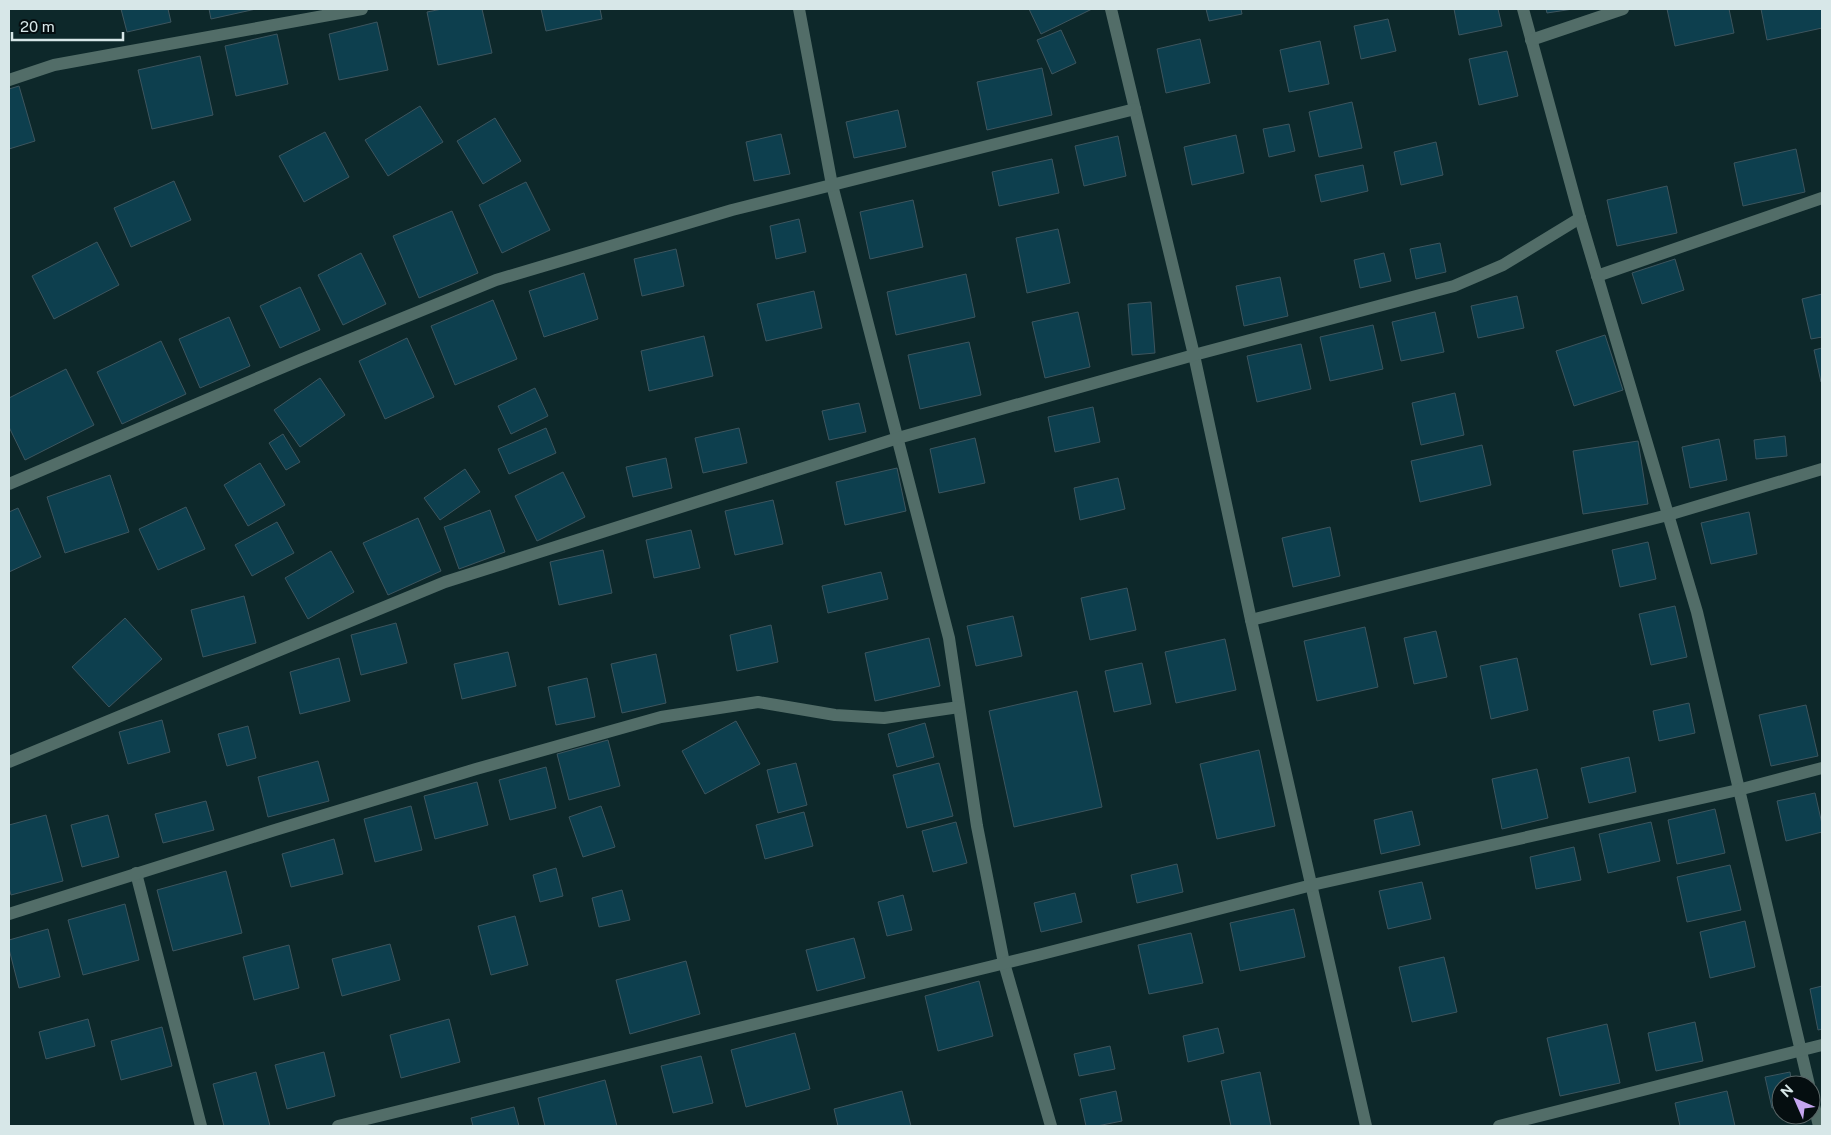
<svg xmlns="http://www.w3.org/2000/svg" width="1831" height="1135" viewBox="0 0 1831 1135" font-family="'Public Sans',sans-serif">
  <rect width="100%" height="100%" fill="#0d282a"/>
  <!-- building -->
  <g fill="#0d3f4e" stroke="#3d555e">
    <polygon points="121,9 168,9 171,22 127,32"/>
    <polygon points="209,9 256,9 211,19"/>
    <polygon points="442,9 482,9 492,53 438,65 427,12"/>
    <polygon points="541,9 600,9 602,19 546,31"/>
    <polygon points="1029,9 1092,9 1041,34"/>
    <polygon points="1206,9 1241,9 1242,14 1209,21"/>
    <polygon points="1454,9 1498,9 1502,26 1459,35"/>
    <polygon points="1546,9 1573,9 1547,13"/>
    <polygon points="1667,9 1729,9 1734,33 1675,46"/>
    <polygon points="1761,9 1822,9 1822,28 1767,40"/>
    <polygon points="1388,19 1396,51 1361,59 1354,26"/>
    <polygon points="377,22 388,70 339,80 329,34"/>
    <polygon points="1061,30 1076,63 1052,74 1037,40"/>
    <polygon points="277,34 288,84 236,96 225,46"/>
    <polygon points="1200,39 1210,83 1166,93 1157,49"/>
    <polygon points="1320,41 1329,84 1289,92 1280,50"/>
    <polygon points="1507,51 1518,96 1479,105 1469,59"/>
    <polygon points="200,56 213,115 152,129 138,70"/>
    <polygon points="1042,68 1052,115 987,130 977,82"/>
    <polygon points="19,86 35,141 9,149 9,89"/>
    <polygon points="1352,102 1362,148 1319,157 1309,112"/>
    <polygon points="420,106 443,142 388,176 365,140"/>
    <polygon points="898,110 906,147 854,158 846,122"/>
    <polygon points="495,118 521,161 483,184 457,141"/>
    <polygon points="1289,124 1295,151 1269,157 1263,129"/>
    <polygon points="325,132 349,177 304,202 279,156"/>
    <polygon points="781,134 790,174 754,181 746,142"/>
    <polygon points="1236,135 1244,173 1192,185 1184,147"/>
    <polygon points="1118,136 1126,176 1084,186 1075,146"/>
    <polygon points="1436,142 1443,175 1401,185 1394,152"/>
    <polygon points="1796,149 1805,192 1743,206 1734,163"/>
    <polygon points="1052,159 1059,193 999,206 992,172"/>
    <polygon points="1363,165 1368,191 1321,202 1315,175"/>
    <polygon points="174,181 191,220 131,247 114,208"/>
    <polygon points="526,182 550,230 502,253 479,205"/>
    <polygon points="1667,186 1677,233 1617,246 1607,200"/>
    <polygon points="913,200 923,247 870,259 860,212"/>
    <polygon points="452,211 478,273 419,298 393,236"/>
    <polygon points="799,219 806,252 776,259 770,226"/>
    <polygon points="1058,229 1070,283 1027,293 1016,238"/>
    <polygon points="97,242 119,285 54,319 32,276"/>
    <polygon points="1440,243 1446,272 1416,279 1410,249"/>
    <polygon points="676,249 684,286 642,296 634,259"/>
    <polygon points="361,253 386,304 343,325 318,275"/>
    <polygon points="1384,253 1391,281 1360,288 1354,260"/>
    <polygon points="1675,259 1684,290 1642,304 1632,273"/>
    <polygon points="584,273 598,319 544,337 529,291"/>
    <polygon points="966,274 975,317 896,335 887,292"/>
    <polygon points="1280,277 1288,316 1244,326 1236,286"/>
    <polygon points="300,287 320,330 280,348 260,306"/>
    <polygon points="814,291 822,328 766,341 757,304"/>
    <polygon points="1822,294 1822,337 1811,339 1802,299"/>
    <polygon points="1517,296 1524,328 1478,338 1471,306"/>
    <polygon points="493,300 517,359 455,385 431,326"/>
    <polygon points="1151,302 1155,353 1132,355 1128,304"/>
    <polygon points="1078,312 1090,367 1045,378 1032,322"/>
    <polygon points="1435,312 1444,352 1401,361 1392,322"/>
    <polygon points="229,317 250,366 200,388 179,339"/>
    <polygon points="1373,325 1383,369 1330,381 1320,337"/>
    <polygon points="1605,335 1623,390 1574,406 1556,351"/>
    <polygon points="704,336 713,376 649,391 641,351"/>
    <polygon points="407,338 434,397 385,419 359,361"/>
    <polygon points="161,341 186,394 122,424 97,372"/>
    <polygon points="969,342 981,395 920,409 908,355"/>
    <polygon points="1301,344 1311,389 1257,402 1247,356"/>
    <polygon points="1822,348 1822,382 1821,382 1814,350"/>
    <polygon points="66,369 94,425 25,460 9,427 9,398"/>
    <polygon points="320,378 345,415 300,447 274,410"/>
    <polygon points="535,388 548,416 511,434 498,406"/>
    <polygon points="1455,393 1464,435 1421,445 1412,403"/>
    <polygon points="859,403 866,432 829,440 822,411"/>
    <polygon points="1093,407 1100,442 1055,452 1048,417"/>
    <polygon points="546,428 556,453 509,474 498,449"/>
    <polygon points="739,428 747,463 703,473 695,438"/>
    <polygon points="283,434 300,462 286,470 269,443"/>
    <polygon points="1785,436 1787,456 1756,459 1754,440"/>
    <polygon points="975,438 985,483 939,493 930,449"/>
    <polygon points="1719,439 1727,480 1690,488 1682,447"/>
    <polygon points="1638,441 1648,504 1583,514 1573,451"/>
    <polygon points="1482,445 1491,485 1420,502 1411,461"/>
    <polygon points="666,458 672,488 633,497 626,467"/>
    <polygon points="260,463 285,505 248,526 224,485"/>
    <polygon points="897,468 906,511 845,525 836,482"/>
    <polygon points="465,469 480,492 440,520 424,498"/>
    <polygon points="563,472 585,517 537,541 515,496"/>
    <polygon points="110,475 129,532 65,553 47,497"/>
    <polygon points="1118,478 1125,509 1080,520 1074,488"/>
    <polygon points="773,500 783,544 735,555 725,511"/>
    <polygon points="186,507 205,549 158,570 139,529"/>
    <polygon points="18,508 41,557 9,572 9,512"/>
    <polygon points="490,510 505,552 459,569 444,527"/>
    <polygon points="1749,512 1757,554 1711,564 1701,523"/>
    <polygon points="418,518 441,571 388,595 363,543"/>
    <polygon points="277,522 294,553 252,576 235,545"/>
    <polygon points="1330,527 1340,576 1293,587 1282,538"/>
    <polygon points="691,530 700,568 654,578 646,540"/>
    <polygon points="1648,542 1656,579 1620,587 1612,550"/>
    <polygon points="603,550 612,593 559,605 550,562"/>
    <polygon points="331,551 354,592 308,619 285,578"/>
    <polygon points="881,572 888,599 828,613 822,586"/>
    <polygon points="1127,588 1136,630 1090,640 1081,598"/>
    <polygon points="244,596 256,643 203,657 191,610"/>
    <polygon points="1675,606 1687,657 1651,665 1639,614"/>
    <polygon points="1013,616 1022,656 976,666 967,626"/>
    <polygon points="125,618 162,659 109,707 72,667"/>
    <polygon points="396,623 407,663 361,675 351,635"/>
    <polygon points="771,625 778,662 737,671 730,635"/>
    <polygon points="1365,627 1378,687 1317,701 1304,641"/>
    <polygon points="1436,631 1447,677 1414,684 1404,638"/>
    <polygon points="929,638 940,686 875,701 865,653"/>
    <polygon points="1225,639 1236,690 1176,703 1165,652"/>
    <polygon points="508,652 516,686 462,699 454,664"/>
    <polygon points="656,654 666,703 622,713 611,664"/>
    <polygon points="339,658 350,701 300,714 290,672"/>
    <polygon points="1517,658 1528,710 1491,719 1480,666"/>
    <polygon points="1142,663 1151,704 1114,712 1105,671"/>
    <polygon points="587,678 595,717 556,725 548,687"/>
    <polygon points="1077,691 1102,807 1014,827 989,711"/>
    <polygon points="1689,703 1695,733 1659,741 1653,711"/>
    <polygon points="1806,705 1818,756 1771,766 1759,715"/>
    <polygon points="162,720 170,752 128,764 119,732"/>
    <polygon points="736,721 760,764 705,794 682,751"/>
    <polygon points="925,723 934,757 897,767 888,734"/>
    <polygon points="248,726 256,758 227,766 218,734"/>
    <polygon points="608,740 620,786 569,800 557,754"/>
    <polygon points="1259,750 1275,826 1217,839 1200,764"/>
    <polygon points="1629,757 1636,792 1589,803 1581,768"/>
    <polygon points="318,761 329,801 268,817 258,777"/>
    <polygon points="796,763 807,805 778,813 767,770"/>
    <polygon points="939,763 953,816 907,828 893,775"/>
    <polygon points="546,767 556,808 510,820 499,780"/>
    <polygon points="1537,769 1548,818 1502,829 1492,779"/>
    <polygon points="477,782 488,825 435,839 424,796"/>
    <polygon points="1815,793 1822,824 1822,832 1786,841 1777,801"/>
    <polygon points="206,801 214,830 163,843 155,814"/>
    <polygon points="411,806 422,850 375,862 364,819"/>
    <polygon points="601,806 615,847 583,857 569,817"/>
    <polygon points="1715,809 1725,853 1677,864 1668,820"/>
    <polygon points="1412,811 1420,845 1381,854 1374,820"/>
    <polygon points="804,812 813,846 765,859 756,825"/>
    <polygon points="46,815 63,881 11,895 9,888 9,825"/>
    <polygon points="108,815 119,857 82,867 71,825"/>
    <polygon points="956,822 967,863 933,872 922,831"/>
    <polygon points="1651,822 1660,861 1608,873 1599,834"/>
    <polygon points="334,839 343,874 291,887 282,854"/>
    <polygon points="1574,847 1581,880 1536,889 1530,857"/>
    <polygon points="1177,864 1183,892 1137,903 1131,875"/>
    <polygon points="1730,865 1741,910 1687,922 1677,877"/>
    <polygon points="556,868 563,896 540,902 533,875"/>
    <polygon points="226,871 242,933 173,951 157,890"/>
    <polygon points="1422,882 1431,919 1388,929 1379,891"/>
    <polygon points="622,890 630,920 599,927 592,898"/>
    <polygon points="1075,893 1082,922 1041,932 1034,903"/>
    <polygon points="903,895 912,930 887,936 878,902"/>
    <polygon points="125,904 139,960 83,975 68,920"/>
    <polygon points="1294,909 1305,957 1240,971 1230,923"/>
    <polygon points="515,916 528,965 491,975 478,926"/>
    <polygon points="1745,921 1755,967 1710,978 1700,932"/>
    <polygon points="48,929 60,977 19,988 9,949 9,940"/>
    <polygon points="1191,933 1203,983 1149,994 1138,945"/>
    <polygon points="854,938 865,978 817,991 806,950"/>
    <polygon points="390,944 400,980 342,996 332,959"/>
    <polygon points="289,945 299,988 254,1000 243,957"/>
    <polygon points="1444,957 1457,1012 1412,1022 1399,967"/>
    <polygon points="686,961 700,1014 630,1034 616,980"/>
    <polygon points="979,981 993,1036 938,1051 925,996"/>
    <polygon points="1822,986 1822,1029 1818,1030 1810,989"/>
    <polygon points="88,1019 95,1046 46,1059 39,1032"/>
    <polygon points="449,1019 460,1062 401,1078 390,1035"/>
    <polygon points="1695,1022 1703,1061 1656,1071 1648,1033"/>
    <polygon points="1607,1024 1620,1083 1560,1096 1547,1038"/>
    <polygon points="162,1027 172,1066 121,1080 111,1041"/>
    <polygon points="1218,1028 1224,1053 1188,1062 1183,1036"/>
    <polygon points="795,1033 810,1089 746,1107 731,1050"/>
    <polygon points="1110,1046 1115,1069 1079,1076 1074,1054"/>
    <polygon points="324,1052 335,1096 287,1109 275,1065"/>
    <polygon points="701,1056 713,1103 673,1113 661,1066"/>
    <polygon points="256,1072 270,1126 224,1126 213,1084"/>
    <polygon points="1260,1072 1271,1126 1231,1126 1221,1081"/>
    <polygon points="1790,1072 1792,1085 1781,1085 1781,1106 1772,1108 1765,1077"/>
    <polygon points="605,1080 617,1126 545,1126 538,1098"/>
    <polygon points="902,1091 911,1126 838,1126 834,1109"/>
    <polygon points="1116,1091 1122,1121 1097,1126 1086,1126 1080,1099"/>
    <polygon points="1727,1091 1735,1126 1680,1126 1675,1103"/>
    <polygon points="514,1107 519,1126 473,1126 471,1118"/>
  </g>
  <g fill="none" stroke-linecap="round" stroke-linejoin="round">
    <!-- minor -->
    <g stroke="#526d68" stroke-width="12">
      <polyline points="799,9 832,185 949,638 977,826 1004,963 1051,1126"/>
      <polyline points="1111,9 1194,355 1251,620 1366,1126"/>
      <polyline points="1523,9 1580,218 1697,612 1809,1085"/>
      <polyline points="1531,40 1623,9"/>
      <polyline points="9,80 54,65 362,9"/>
      <polyline points="1597,276 1822,198"/>
      <polyline points="9,484 300,360 496,280 732,210 1135,109"/>
      <polyline points="1251,620 1668,515 1822,469"/>
      <polyline points="9,762 445,582 898,438 1194,355 1454,286 1503,265 1580,218"/>
      <polyline points="136,873 201,1126"/>
      <polyline points="9,914 275,830 476,769 661,717 758,702 835,715 884,718 959,707"/>
      <polyline points="1811,1093 1819,1126"/>
      <polyline points="338,1126 1042,954 1312,885 1738,790 1822,768"/>
      <polyline points="1499,1126 1822,1045"/>
    </g>
  </g>
  <!-- border -->
  <rect width="1831" height="1135" fill="none" stroke="#d7e7e8" stroke-width="20"/>
  <!-- north arrow -->
  <g transform="translate(1796 1100) rotate(315)"><circle r="24" fill="#050e10" stroke="#596566"/>
  <path d="M0-4L9 19L0 12L-9 19Z" fill="#c6a6f0"/>
  <text y="-8" font-size="14" font-weight="bold" text-anchor="middle" fill="#d7e7e8">N</text>
  </g>
  <!-- scale -->
  <path d="M12 32v8h111v-8" fill="none" stroke="#d7e7e8" stroke-width="2.5"/>
  <text x="20" y="32" font-size="15" fill="#d7e7e8" stroke="#050e10" stroke-width="4" paint-order="stroke">20 m</text>
</svg>
